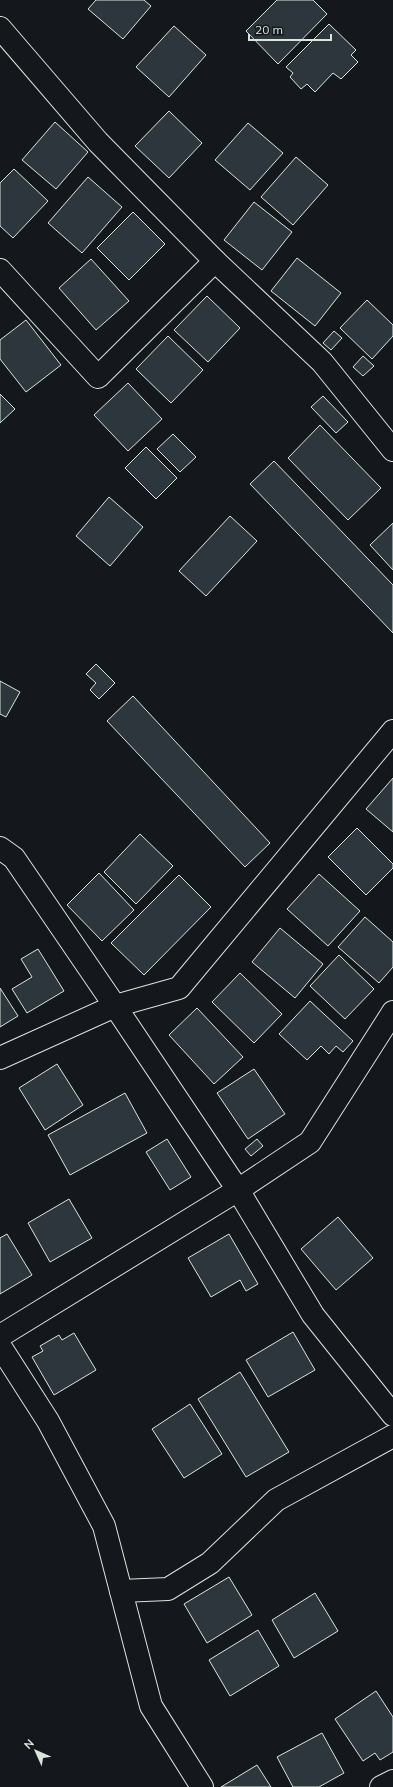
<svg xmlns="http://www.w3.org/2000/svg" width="393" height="1787" viewBox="0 0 393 1787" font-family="Mulish,sans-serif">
  <rect width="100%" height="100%" fill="#14181c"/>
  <!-- building -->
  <g fill="#2c363c" stroke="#d8e6dc">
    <polygon points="96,0 144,0 151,6 123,39 88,9"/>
    <polygon points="277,0 313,0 327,14 278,64 246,31"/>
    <polygon points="329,24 356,50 351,55 358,62 341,79 333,73 315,92 307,84 301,89 290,77 293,73 286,67"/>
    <polygon points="174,26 206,55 169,97 136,67"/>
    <polygon points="169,111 202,143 169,178 135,146"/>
    <polygon points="55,122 88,152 56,189 22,160"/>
    <polygon points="248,123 283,153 250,190 215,160"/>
    <polygon points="296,157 328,185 293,225 261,197"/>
    <polygon points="14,169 48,201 13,238 0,226 0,183"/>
    <polygon points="88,177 122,207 82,253 48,223"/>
    <polygon points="254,202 292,232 262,270 224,240"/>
    <polygon points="133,212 165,244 129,280 97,248"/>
    <polygon points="297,258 341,293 315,326 271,291"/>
    <polygon points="91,259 129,301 96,330 59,288"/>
    <polygon points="207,296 240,328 208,362 174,330"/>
    <polygon points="367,300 393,325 393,336 372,359 340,328"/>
    <polygon points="26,320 61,365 26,392 0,359 0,340"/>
    <polygon points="334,331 342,338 331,350 323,343"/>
    <polygon points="168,336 203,370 171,403 136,369"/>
    <polygon points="363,356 374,366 363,376 353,367"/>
    <polygon points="128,383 162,419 128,451 94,415"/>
    <polygon points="0,394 15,409 0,423"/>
    <polygon points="323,396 348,422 336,433 311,407"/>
    <polygon points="320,425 381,488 348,520 288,458"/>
    <polygon points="173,434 196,457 180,472 157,449"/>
    <polygon points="146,447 177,478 156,499 125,468"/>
    <polygon points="274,461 393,585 393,633 250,484"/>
    <polygon points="109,497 143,527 110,566 76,536"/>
    <polygon points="230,516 257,541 206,596 179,571"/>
    <polygon points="393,523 393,570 370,545"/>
    <polygon points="96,664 115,683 99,699 90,690 96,683 86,674"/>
    <polygon points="0,681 20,692 6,717 0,714"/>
    <polygon points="133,696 270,843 245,867 107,721"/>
    <polygon points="393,778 393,832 366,809"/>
    <polygon points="357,828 393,864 393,868 366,895 328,857"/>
    <polygon points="140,834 173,866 136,904 104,872"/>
    <polygon points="99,873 134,910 102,941 67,905"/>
    <polygon points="319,874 360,911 328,946 287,909"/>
    <polygon points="179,875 211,907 144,975 111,943"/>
    <polygon points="365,917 393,942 393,967 379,983 338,947"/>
    <polygon points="280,928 323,964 295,998 252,962"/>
    <polygon points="38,949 64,991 27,1013 12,989 32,977 21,959"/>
    <polygon points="339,955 374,989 345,1019 310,986"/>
    <polygon points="240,973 282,1014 254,1043 212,1002"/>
    <polygon points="0,988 18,1016 0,1027"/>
    <polygon points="310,1001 353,1041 343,1052 336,1046 329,1054 321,1046 307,1060 279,1034"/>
    <polygon points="197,1008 243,1057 214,1084 169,1035"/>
    <polygon points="57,1064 83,1105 45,1130 19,1088"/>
    <polygon points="254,1069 285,1114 248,1139 217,1093"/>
    <polygon points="125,1093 147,1133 70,1175 48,1135"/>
    <polygon points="167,1139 191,1177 170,1190 146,1152"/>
    <polygon points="257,1139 263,1146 251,1156 245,1149"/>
    <polygon points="69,1199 92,1238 50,1262 28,1223"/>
    <polygon points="338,1217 373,1258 336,1290 301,1249"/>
    <polygon points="7,1234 32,1275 0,1294 0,1238"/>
    <polygon points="229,1234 258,1284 246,1291 240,1280 211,1297 188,1258"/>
    <polygon points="293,1332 315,1370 268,1397 246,1360"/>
    <polygon points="74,1333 96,1370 54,1395 32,1357 43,1351 40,1346 59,1335 62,1340"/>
    <polygon points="240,1372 289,1452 246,1477 198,1399"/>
    <polygon points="190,1404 222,1454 184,1478 152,1429"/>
    <polygon points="229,1577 252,1615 207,1643 184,1604"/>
    <polygon points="315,1593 338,1631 294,1658 272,1620"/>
    <polygon points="258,1630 279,1666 230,1696 209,1660"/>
    <polygon points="376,1691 393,1717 393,1752 380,1760 375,1753 363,1761 335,1719"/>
    <polygon points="322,1733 344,1773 319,1787 293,1787 277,1757"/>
    <polygon points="257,1765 271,1787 221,1787"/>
  </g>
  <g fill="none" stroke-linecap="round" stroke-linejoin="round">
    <defs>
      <g id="minor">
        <polyline points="0,28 98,142 215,261 322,362 393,450"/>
        <polyline points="0,270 98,377 215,261"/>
        <polyline points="0,848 14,858 115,1006 238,1190 313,1315 393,1415"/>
        <polyline points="0,1058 115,1006 179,988 393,731"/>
        <polyline points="0,1336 238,1190 310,1142 393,1012"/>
        <polyline points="0,1346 48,1421 104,1526 151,1706 202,1787"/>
        <polyline points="121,1591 168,1589 210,1563 276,1500 393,1436"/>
        <polyline points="381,1787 393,1781"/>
      </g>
    </defs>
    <!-- minor casing -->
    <use href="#minor" stroke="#d8e6dc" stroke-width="24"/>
    <!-- minor -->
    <use href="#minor" stroke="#14181c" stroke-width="22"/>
  </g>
  <!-- north arrow -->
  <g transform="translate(36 1751) rotate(315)" stroke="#14181c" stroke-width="3" paint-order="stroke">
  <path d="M0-3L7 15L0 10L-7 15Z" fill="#d8e6dc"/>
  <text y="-6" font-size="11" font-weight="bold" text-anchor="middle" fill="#d8e6dc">N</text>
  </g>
  <!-- scale -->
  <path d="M249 34v6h82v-6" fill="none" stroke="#d8e6dc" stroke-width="2"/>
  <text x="255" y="34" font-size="12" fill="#d8e6dc" stroke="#14181c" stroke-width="3" paint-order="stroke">20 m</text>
</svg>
